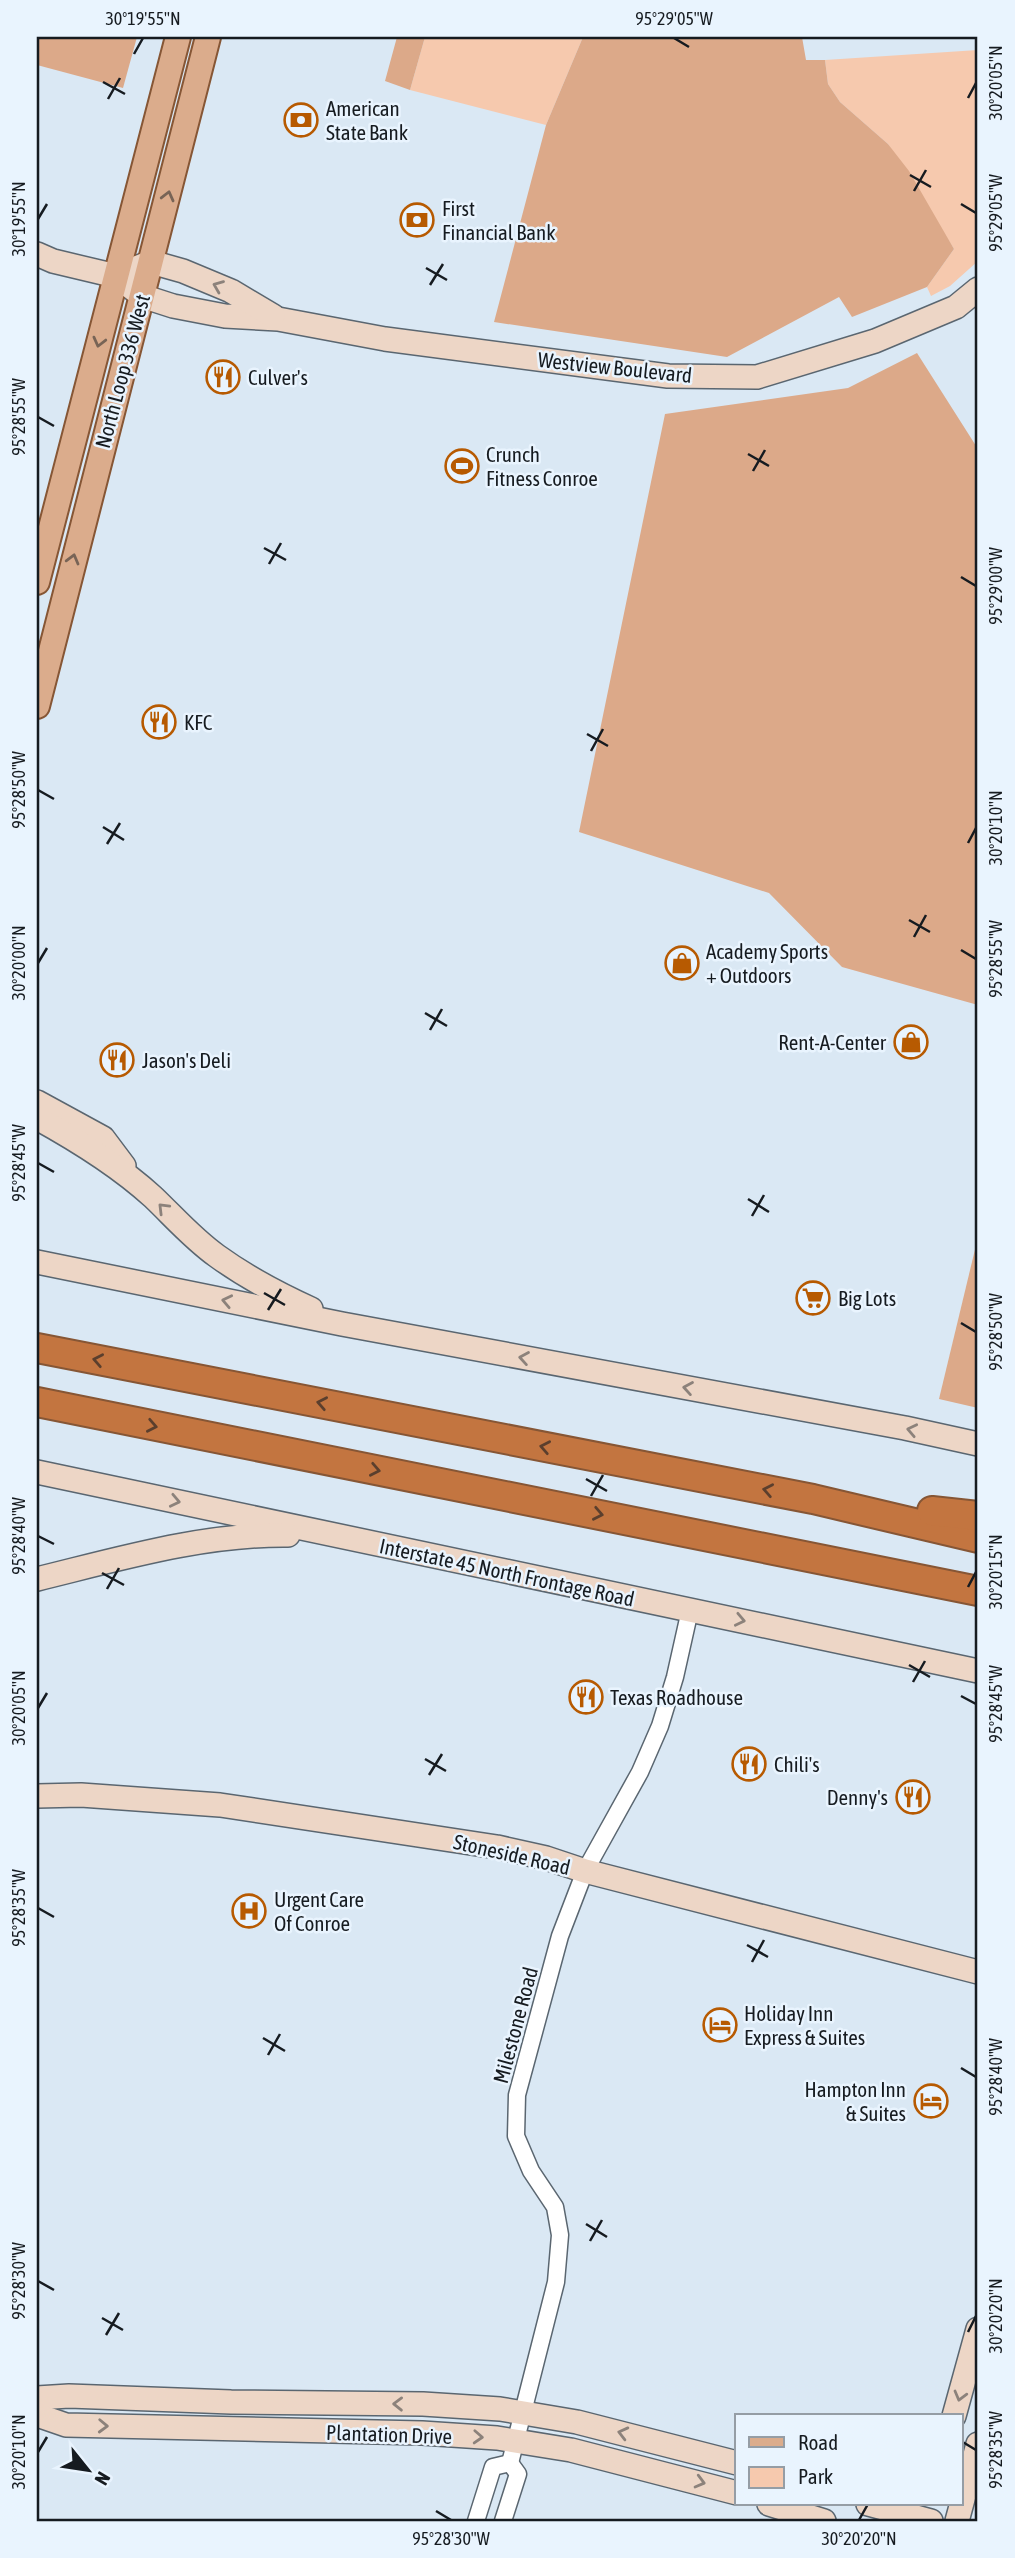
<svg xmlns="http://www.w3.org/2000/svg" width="1015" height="2558" viewBox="0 0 1015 2558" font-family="'Asap Condensed',sans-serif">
  <rect width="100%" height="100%" fill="#dae8f4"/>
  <!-- green -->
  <g fill="#f6c9ae">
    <polygon points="425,37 583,37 546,125 410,90"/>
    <polygon points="978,50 978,261 950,286 931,296 927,287 954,249 888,144 840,102 828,84 825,60"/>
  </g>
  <!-- forest -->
  <g fill="#dca989">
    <polygon points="37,37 137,37 123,88 37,65"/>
    <polygon points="397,37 425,37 410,90 385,81"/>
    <polygon points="583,37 802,37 806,60 825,60 828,84 840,102 888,144 909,171 954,249 927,287 852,317 839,297 727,357 494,322 546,125"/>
    <polygon points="917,353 978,449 978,1005 842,967 769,893 579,832 665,414 848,388"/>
    <polygon points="978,1237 978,1408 939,1399"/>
  </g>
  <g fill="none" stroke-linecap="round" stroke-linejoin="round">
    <defs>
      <g id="street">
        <polyline points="510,2463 556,2282 560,2235 555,2207 531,2171 516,2136 517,2095 560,1936 585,1871 640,1772 660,1726 675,1677 690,1610"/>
        <polyline points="476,2521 493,2467 510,2463"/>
        <polyline points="503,2521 518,2474 510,2463"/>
      </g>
      <g id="secondary">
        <polyline points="37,254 53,261 116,276 142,296 173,306 225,316 278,319 385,339 668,376 757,377 875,341 956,307 978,289"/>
        <polyline points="116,276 151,262 183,271 231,291 273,316"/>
        <polyline points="37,1102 103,1138 124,1166"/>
        <path d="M37,1118C77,1140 119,1166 153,1197C174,1217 193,1239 217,1256C246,1277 278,1294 311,1309"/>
        <polyline points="37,1262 342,1324 905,1428 978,1444"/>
        <polyline points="37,1472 978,1671"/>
        <path d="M37,1579C119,1559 203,1534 288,1535"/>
        <polyline points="37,1796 81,1795 220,1805 497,1847 546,1858 585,1871 978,1972"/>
        <polyline points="37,2398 69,2396 231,2402 423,2404 500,2409 577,2422 737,2463"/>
        <polyline points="37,2415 66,2425 422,2433 497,2438 571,2450 737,2493"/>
        <polyline points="954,2416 978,2329"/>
        <polyline points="769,2504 824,2521"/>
        <polyline points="868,2504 931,2521"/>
        <polyline points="957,2521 978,2444"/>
      </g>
      <g id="primary">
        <polyline points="37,582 178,37"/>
        <polyline points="37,706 208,37"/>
      </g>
      <g id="highway">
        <polyline points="37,1348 813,1499 978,1538"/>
        <polyline points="37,1402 978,1591"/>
        <polyline points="932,1511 978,1516"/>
      </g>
    </defs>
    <!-- street casing -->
    <use href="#street" stroke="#5a6670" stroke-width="19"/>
    <!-- secondary casing -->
    <use href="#secondary" stroke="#5a6670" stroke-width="26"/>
    <!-- primary casing -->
    <use href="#primary" stroke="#865635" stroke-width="28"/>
    <!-- highway casing -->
    <use href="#highway" stroke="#865635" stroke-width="32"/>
    <!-- street -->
    <use href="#street" stroke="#fff" stroke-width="16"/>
    <!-- secondary -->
    <use href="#secondary" stroke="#edd6c6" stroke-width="23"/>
    <!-- primary -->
    <use href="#primary" stroke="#dbac8c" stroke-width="24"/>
    <!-- highway -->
    <use href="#highway" stroke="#c37540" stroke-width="28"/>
  </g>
  <!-- one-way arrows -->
  <defs><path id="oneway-chevron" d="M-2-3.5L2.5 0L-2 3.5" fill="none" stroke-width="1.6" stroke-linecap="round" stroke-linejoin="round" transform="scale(1.75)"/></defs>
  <g stroke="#786456">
    <use href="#oneway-chevron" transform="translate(168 196) rotate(-76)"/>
    <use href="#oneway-chevron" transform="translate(99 342) rotate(104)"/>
    <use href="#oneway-chevron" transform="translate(73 559) rotate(-75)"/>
  </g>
  <g stroke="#8c827b">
    <use href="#oneway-chevron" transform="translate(218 286) rotate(-158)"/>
    <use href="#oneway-chevron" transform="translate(163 1208) rotate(-135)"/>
    <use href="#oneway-chevron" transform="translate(227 1301) rotate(-168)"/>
    <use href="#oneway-chevron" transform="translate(524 1358) rotate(-170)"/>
    <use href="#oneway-chevron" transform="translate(688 1388) rotate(-170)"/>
    <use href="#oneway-chevron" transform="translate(912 1430) rotate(-168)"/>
    <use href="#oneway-chevron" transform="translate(175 1501) rotate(12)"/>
    <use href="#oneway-chevron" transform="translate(740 1620) rotate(12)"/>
    <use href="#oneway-chevron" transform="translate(960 2396) rotate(105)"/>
    <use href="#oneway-chevron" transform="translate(398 2404) rotate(-179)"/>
    <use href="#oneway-chevron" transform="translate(103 2426) rotate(2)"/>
    <use href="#oneway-chevron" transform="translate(623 2433) rotate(-166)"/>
    <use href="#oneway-chevron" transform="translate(478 2437) rotate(3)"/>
    <use href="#oneway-chevron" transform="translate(700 2482) rotate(15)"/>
  </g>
  <g stroke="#5b3f2d">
    <use href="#oneway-chevron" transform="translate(98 1360) rotate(-169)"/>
    <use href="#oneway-chevron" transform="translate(322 1403) rotate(-169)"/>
    <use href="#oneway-chevron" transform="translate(152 1426) rotate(11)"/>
    <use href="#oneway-chevron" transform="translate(545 1447) rotate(-169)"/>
    <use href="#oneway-chevron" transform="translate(375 1470) rotate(11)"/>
    <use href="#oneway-chevron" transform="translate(768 1490) rotate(-169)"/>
    <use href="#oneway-chevron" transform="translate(598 1514) rotate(11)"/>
  </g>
  <!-- ticks -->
  <path fill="none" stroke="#161b20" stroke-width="2.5" d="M674,38L689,47M134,54L143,38M103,82L125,94M968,98L976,83M108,99L120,78M910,175L931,187M914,191L926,170M961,204L976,213M38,219L47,204M426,268L447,280M430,285L443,264M38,417L54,426M748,454L769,466M753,471L765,450M264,548L286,560M269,564L281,543M961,577L976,586M587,734L608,746M591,751L603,729M38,790L54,799M103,827L124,840M968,843L976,828M107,844L120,823M909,920L930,932M914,937L926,915M961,950L976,959M38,963L47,948M425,1013L447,1026M430,1030L442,1009M38,1163L54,1172M748,1199L769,1212M752,1216L764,1195M264,1293L285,1305M268,1310L281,1289M961,1323L976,1332M586,1479L607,1491M591,1496L603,1475M38,1536L54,1544M102,1573L124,1585M968,1587L976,1572M107,1589L119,1568M909,1665L930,1677M913,1682L925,1661M961,1696L976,1704M38,1708L47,1693M425,1759L446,1771M429,1775L442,1754M38,1908L54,1917M747,1945L768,1957M752,1962L764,1940M263,2038L285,2051M268,2055L280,2034M961,2068L976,2077M586,2224L607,2237M590,2241L602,2220M38,2281L54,2290M102,2318L123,2330M968,2332L976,2316M106,2335L119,2313M961,2441L976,2450M38,2452L47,2437M436,2511L451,2520M859,2520L868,2504"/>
  <!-- icons -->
  <defs>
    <symbol id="bank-ring" viewBox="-11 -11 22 22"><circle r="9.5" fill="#e9f4fe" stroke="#b75a01" stroke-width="1.5"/><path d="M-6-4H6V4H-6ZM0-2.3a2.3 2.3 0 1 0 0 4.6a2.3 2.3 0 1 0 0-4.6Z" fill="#b75a01"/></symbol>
    <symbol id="restaurant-ring" viewBox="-11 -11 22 22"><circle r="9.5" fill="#e9f4fe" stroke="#b75a01" stroke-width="1.5"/><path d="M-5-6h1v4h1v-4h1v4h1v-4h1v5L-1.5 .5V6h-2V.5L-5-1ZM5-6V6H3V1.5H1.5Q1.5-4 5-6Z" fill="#b75a01"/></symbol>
    <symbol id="stadium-ring" viewBox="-11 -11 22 22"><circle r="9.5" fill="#e9f4fe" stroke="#b75a01" stroke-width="1.5"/><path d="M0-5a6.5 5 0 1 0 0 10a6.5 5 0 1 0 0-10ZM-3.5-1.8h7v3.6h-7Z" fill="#b75a01"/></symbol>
    <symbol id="shop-ring" viewBox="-11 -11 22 22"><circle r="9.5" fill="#e9f4fe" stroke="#b75a01" stroke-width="1.5"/><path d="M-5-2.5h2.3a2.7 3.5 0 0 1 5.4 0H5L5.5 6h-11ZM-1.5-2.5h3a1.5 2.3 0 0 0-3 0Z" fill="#b75a01"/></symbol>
    <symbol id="supermarket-ring" viewBox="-11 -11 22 22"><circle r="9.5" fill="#e9f4fe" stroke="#b75a01" stroke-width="1.5"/><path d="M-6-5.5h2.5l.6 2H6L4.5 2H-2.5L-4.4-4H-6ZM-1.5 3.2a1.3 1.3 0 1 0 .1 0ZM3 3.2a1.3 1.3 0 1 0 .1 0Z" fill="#b75a01"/></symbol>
    <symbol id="hospital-ring" viewBox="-11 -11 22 22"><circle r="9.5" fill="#e9f4fe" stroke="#b75a01" stroke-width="1.5"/><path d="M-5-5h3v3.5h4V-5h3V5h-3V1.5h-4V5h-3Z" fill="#b75a01"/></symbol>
    <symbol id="hotel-ring" viewBox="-11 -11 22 22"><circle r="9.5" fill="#e9f4fe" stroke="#b75a01" stroke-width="1.5"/><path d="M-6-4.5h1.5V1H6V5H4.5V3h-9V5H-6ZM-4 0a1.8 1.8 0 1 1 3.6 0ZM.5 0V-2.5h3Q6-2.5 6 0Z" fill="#b75a01"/></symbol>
  </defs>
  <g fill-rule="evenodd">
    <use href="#bank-ring" x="282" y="101" width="38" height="38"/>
    <use href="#bank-ring" x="398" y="201" width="38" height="38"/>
    <use href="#restaurant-ring" x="204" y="358" width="38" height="38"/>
    <use href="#stadium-ring" x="443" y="447" width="38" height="38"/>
    <use href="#restaurant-ring" x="140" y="703" width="38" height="38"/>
    <use href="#shop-ring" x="663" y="944" width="38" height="38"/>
    <use href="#shop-ring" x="892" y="1023" width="38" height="38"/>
    <use href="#restaurant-ring" x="98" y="1041" width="38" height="38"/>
    <use href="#supermarket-ring" x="794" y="1279" width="38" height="38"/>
    <use href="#restaurant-ring" x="567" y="1678" width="38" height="38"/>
    <use href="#restaurant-ring" x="730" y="1745" width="38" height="38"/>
    <use href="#restaurant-ring" x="894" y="1778" width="38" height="38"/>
    <use href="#hospital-ring" x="230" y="1892" width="38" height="38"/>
    <use href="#hotel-ring" x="701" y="2006" width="38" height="38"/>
    <use href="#hotel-ring" x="912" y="2082" width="38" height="38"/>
  </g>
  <g text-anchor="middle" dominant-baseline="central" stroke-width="5" stroke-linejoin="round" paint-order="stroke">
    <!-- poi labels -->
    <g font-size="21" fill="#161b20" stroke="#e9f4fe" text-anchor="start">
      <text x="326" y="108">American<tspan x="326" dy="24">State Bank</tspan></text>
      <text x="442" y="208">First<tspan x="442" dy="24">Financial Bank</tspan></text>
      <text x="248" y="377">Culver's</text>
      <text x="486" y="454">Crunch<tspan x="486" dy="24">Fitness Conroe</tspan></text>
      <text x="184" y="722">KFC</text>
      <text x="706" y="951">Academy Sports<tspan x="706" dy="24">+ Outdoors</tspan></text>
      <text x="886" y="1042" text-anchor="end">Rent-A-Center</text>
      <text x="142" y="1060">Jason's Deli</text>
      <text x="838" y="1298">Big Lots</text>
      <text x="610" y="1697">Texas Roadhouse</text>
      <text x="774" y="1764">Chili's</text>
      <text x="888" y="1797" text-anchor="end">Denny's</text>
      <text x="274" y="1899">Urgent Care<tspan x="274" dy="24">Of Conroe</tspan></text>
      <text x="744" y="2013">Holiday Inn<tspan x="744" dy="24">Express &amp; Suites</tspan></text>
      <text x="906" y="2089" text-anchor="end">Hampton Inn<tspan x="906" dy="24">&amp; Suites</tspan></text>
    </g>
    <!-- street labels -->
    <g font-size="21" fill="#161b20" stroke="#e9f4fe">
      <text transform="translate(615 367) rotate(6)">Westview Boulevard</text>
      <text transform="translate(122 371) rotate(-75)">North Loop 336 West</text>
      <text transform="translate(507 1572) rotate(12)">Interstate 45 North Frontage Road</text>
      <text transform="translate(512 1854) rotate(13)">Stoneside Road</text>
      <text transform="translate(515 2025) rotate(-75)">Milestone Road</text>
      <text transform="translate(389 2434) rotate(2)">Plantation Drive</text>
    </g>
  </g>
  <!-- border -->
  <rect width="1015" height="2558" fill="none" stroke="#e9f4fe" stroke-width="77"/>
  <!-- legend -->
  <rect x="735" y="2414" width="228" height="91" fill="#e9f4fe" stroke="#959da5" stroke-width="2"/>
  <rect x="749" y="2437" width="35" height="10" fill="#dbac8c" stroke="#959da5" stroke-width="2"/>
  <text x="798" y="2450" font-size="21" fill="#161b20">Road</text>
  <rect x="749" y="2467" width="35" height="21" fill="#f6c9ae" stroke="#959da5" stroke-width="2"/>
  <text x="798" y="2484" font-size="21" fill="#161b20">Park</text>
  <!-- north arrow -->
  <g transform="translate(88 2470) rotate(120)" stroke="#e9f4fe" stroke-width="5" paint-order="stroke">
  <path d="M0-5L12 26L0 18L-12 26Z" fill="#161b20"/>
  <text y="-10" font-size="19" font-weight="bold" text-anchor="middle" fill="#161b20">N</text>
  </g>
  <rect x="38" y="38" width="938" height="2482" fill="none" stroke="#161b20" stroke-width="2.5"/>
  <g font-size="18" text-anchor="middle" fill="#161b20">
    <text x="143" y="25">30°19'55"N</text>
    <text x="674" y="25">95°29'05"W</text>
    <text transform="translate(996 83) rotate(-90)" y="6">30°20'05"N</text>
    <text transform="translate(996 213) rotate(-90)" y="6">95°29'05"W</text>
    <text transform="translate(19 219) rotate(-90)" y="6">30°19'55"N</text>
    <text transform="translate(19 417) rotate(-90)" y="6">95°28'55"W</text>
    <text transform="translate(996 586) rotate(-90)" y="6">95°29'00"W</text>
    <text transform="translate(19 790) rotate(-90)" y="6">95°28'50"W</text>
    <text transform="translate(996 828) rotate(-90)" y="6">30°20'10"N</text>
    <text transform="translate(996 959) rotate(-90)" y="6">95°28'55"W</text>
    <text transform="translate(19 963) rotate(-90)" y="6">30°20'00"N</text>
    <text transform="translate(19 1163) rotate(-90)" y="6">95°28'45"W</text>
    <text transform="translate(996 1332) rotate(-90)" y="6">95°28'50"W</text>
    <text transform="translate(19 1536) rotate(-90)" y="6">95°28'40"W</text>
    <text transform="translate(996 1572) rotate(-90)" y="6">30°20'15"N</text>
    <text transform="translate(996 1704) rotate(-90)" y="6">95°28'45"W</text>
    <text transform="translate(19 1708) rotate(-90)" y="6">30°20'05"N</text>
    <text transform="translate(19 1908) rotate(-90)" y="6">95°28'35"W</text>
    <text transform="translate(996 2077) rotate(-90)" y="6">95°28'40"W</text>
    <text transform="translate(19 2281) rotate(-90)" y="6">95°28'30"W</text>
    <text transform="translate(996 2316) rotate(-90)" y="6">30°20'20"N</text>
    <text transform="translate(996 2450) rotate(-90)" y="6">95°28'35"W</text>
    <text transform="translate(19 2452) rotate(-90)" y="6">30°20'10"N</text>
    <text x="451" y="2545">95°28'30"W</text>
    <text x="859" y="2545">30°20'20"N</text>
  </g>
</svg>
